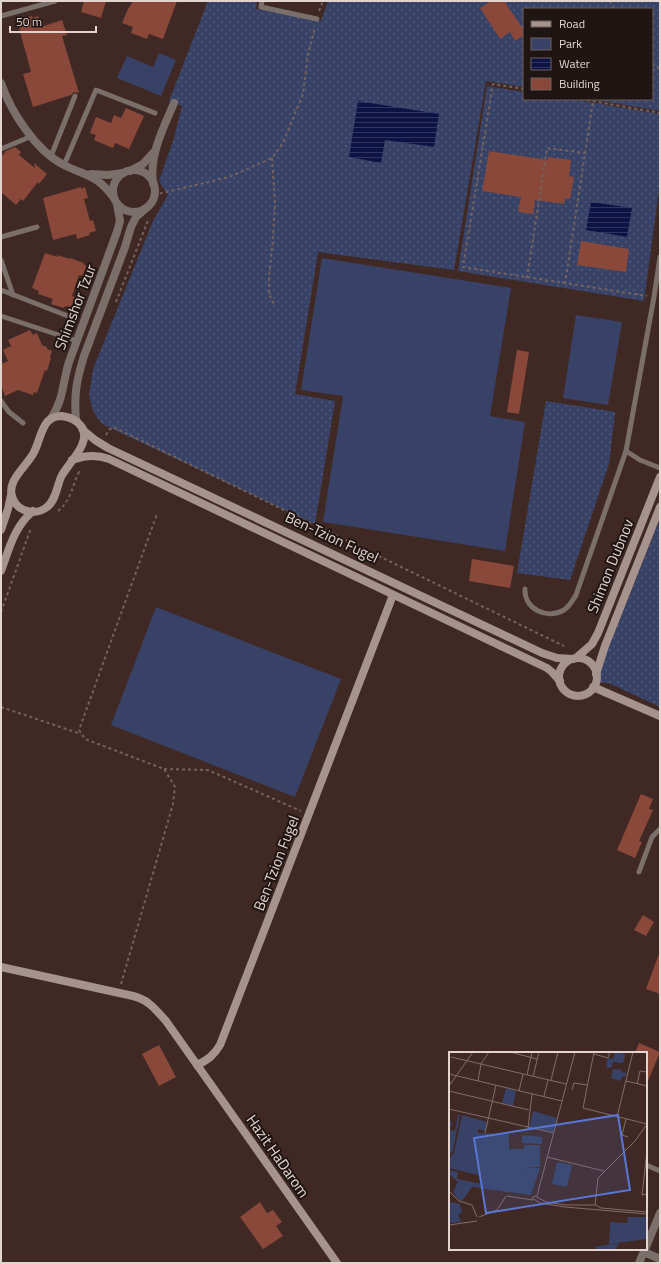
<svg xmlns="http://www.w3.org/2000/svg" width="661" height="1264" viewBox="0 0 661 1264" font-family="'Titillium Web',sans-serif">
  <defs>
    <pattern id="green-dots" width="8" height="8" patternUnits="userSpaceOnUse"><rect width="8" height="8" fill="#384266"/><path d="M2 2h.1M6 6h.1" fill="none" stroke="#555c7b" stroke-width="1.8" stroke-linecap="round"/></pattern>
    <pattern id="water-rules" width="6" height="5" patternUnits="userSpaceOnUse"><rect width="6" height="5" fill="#0d1344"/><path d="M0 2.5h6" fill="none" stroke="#30345e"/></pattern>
  </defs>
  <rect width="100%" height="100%" fill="#402924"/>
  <!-- green -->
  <g fill="url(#green-dots)">
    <polygon points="208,1 257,1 256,9 321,21 328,1 660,1 660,111 590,99 652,99 652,9 524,9 524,87 486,81 454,270 318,252 295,394 335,401 315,524 102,424 93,411 89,396 93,369 153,221 168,195 159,181 174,138 182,106 169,101"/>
    <polygon points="487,86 524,92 524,99 571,99 660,114 660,182 644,301 458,271"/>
    <polygon points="546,401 615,412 609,464 570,580 517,573"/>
    <polygon points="660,519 660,707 611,684 600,682 598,670 608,649"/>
  </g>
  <!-- pitch -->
  <g fill="#384266">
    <polygon points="159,53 176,60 161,96 117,78 127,56 153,67"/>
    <polygon points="322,258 511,288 490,416 525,422 505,551 323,522 343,396 301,390"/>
    <polygon points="576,315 622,322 608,405 563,398"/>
    <polygon points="156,607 341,679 295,797 111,725"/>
  </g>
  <!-- water -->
  <g fill="url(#water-rules)">
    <polygon points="358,101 439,114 434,147 385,140 381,163 349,157"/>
    <polygon points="591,202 632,208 627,237 586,230"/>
  </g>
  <!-- building -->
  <g fill="#89483a">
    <polygon points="84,1 106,1 101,18 81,12"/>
    <polygon points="133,1 177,1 163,39 149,34 147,39 131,33 133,27 122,23 128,9"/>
    <polygon points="491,1 504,1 524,30 524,35 515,41 510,32 500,39 480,8"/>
    <polygon points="32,16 33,18 38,16 41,27 62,20 67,35 62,36 79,93 74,92 71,95 33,107 23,74 31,72 18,24 25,22 24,18"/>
    <polygon points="126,108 144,116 129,149 115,143 113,148 94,140 96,135 90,133 96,117 111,123 114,115 121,118"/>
    <polygon points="15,147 21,152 19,155 35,168 34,163 47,174 39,184 38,182 23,201 21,199 16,205 1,192 1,157 6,151"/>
    <polygon points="489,151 548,160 548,157 571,160 569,176 574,177 570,199 565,198 564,204 535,200 533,214 518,212 521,197 482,191"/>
    <polygon points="81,187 81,189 85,187 88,198 84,199 90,221 93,220 96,231 89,233 90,235 77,239 76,234 53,240 43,198"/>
    <polygon points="581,241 629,249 626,272 577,265"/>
    <polygon points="45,253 58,257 57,255 70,259 70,258 84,263 83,264 87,266 83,276 79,275 72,296 75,297 71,308 65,306 64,308 51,304 53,299 38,294 39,291 32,288"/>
    <polygon points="30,330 33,335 37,333 42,345 47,347 47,349 52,351 50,357 51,358 47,371 45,370 37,393 34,392 33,395 18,390 5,396 1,385 1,364 8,361 3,350 11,346 8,340"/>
    <polygon points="517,350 529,352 519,414 507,412"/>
    <polygon points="472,559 514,566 510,588 469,581"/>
    <polygon points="641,794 653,799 649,809 653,810 639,841 642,842 635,858 617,850"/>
    <polygon points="643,915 654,922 646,936 634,930"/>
    <polygon points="659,954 660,954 660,994 646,989"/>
    <polygon points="639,1043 660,1052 646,1086 646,1053 635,1053"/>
    <polygon points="159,1045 176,1077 159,1086 142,1054"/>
    <polygon points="260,1202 267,1213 273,1210 282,1222 276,1226 283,1236 263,1249 240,1217"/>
  </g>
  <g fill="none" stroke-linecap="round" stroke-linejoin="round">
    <!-- path -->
    <g stroke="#76625d" stroke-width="2" stroke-dasharray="3 3" stroke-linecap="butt">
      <polyline points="610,1 613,9"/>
      <polyline points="319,11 323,1"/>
      <polyline points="652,64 660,69"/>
      <polyline points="524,89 493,84 463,267 647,296"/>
      <polyline points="581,99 660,113"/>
      <polyline points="272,158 275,203 273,239 269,277 269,294 275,306"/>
      <polyline points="154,195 229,177 272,158 283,143 303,94 308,54 315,27"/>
      <polyline points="527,278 547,148 585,153"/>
      <polyline points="565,284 593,101"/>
      <polyline points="116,302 149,218"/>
      <polyline points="106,435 109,430 113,427 564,646"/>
      <path d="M58,511C71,501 72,486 79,472H76"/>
      <polyline points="1,612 31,528"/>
      <polyline points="1,707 81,734"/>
      <polyline points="164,769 208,770 301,811"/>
      <polyline points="121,984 173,804 175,787 164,769 85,739 79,730 157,514"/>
    </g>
    <!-- lane -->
    <g stroke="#7b6f6c" stroke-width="5">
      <polyline points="262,1 261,7 317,19"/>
      <polyline points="1,16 55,1"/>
      <polyline points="1,149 32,136"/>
      <polyline points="51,156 75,96"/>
      <polyline points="64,165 96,90 155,113"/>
      <polyline points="1,237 37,227"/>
      <polyline points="1,260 13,295"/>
      <polyline points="1,290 73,318"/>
      <polyline points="1,316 77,341"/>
      <polyline points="1,401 9,412 23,423"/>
      <polyline points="626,451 640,460 660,468"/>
      <path d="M525,589C524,609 547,620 564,610C570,606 572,601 576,595L626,451L654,297L660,257"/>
      <polyline points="639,872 652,837 660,829"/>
      <polyline points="646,1165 660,1171"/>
    </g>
    <!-- street -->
    <g stroke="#7b6f6c" stroke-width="8">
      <path d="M1,83C11,112 36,151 64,165C88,177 96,174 114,198"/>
      <circle cx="134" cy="191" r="21"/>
      <polyline points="130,171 143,164 154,152"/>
      <polyline points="91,174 108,175 123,173"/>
      <path d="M153,184C149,155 163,129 174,103"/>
      <path d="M50,420C64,400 62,384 69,362L117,232L120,221L117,204"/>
      <path d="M76,421C74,395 76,382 84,356L125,247L131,227L136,217L146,208"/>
      <polyline points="646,1247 660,1213"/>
      <polyline points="644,1252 660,1259"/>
      <polyline points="639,1263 645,1249"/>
    </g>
    <!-- secondary -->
    <g stroke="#a6938e" stroke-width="8">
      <path d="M62,416C69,417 77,420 81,426C93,442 68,463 61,477C57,486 56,500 47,507C41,512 32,513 24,510C19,508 15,504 13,499C5,482 25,468 33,454C39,444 40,430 48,421C52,417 57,416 62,416Z"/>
      <polyline points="83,430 95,440 108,448 542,653 557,658 573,659"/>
      <path d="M72,460C85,455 96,454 109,459L547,668L552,672L560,681"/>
      <polyline points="1,530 8,509 11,495"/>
      <path d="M1,571C9,549 14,527 33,511"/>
      <polyline points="576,658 592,644 598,633 660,477"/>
      <circle cx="578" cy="677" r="19"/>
      <polyline points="596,674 605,646 660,507"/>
      <polyline points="593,687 660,716"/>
      <path d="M1,967L133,996C149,1000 155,1009 166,1021L337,1263"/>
      <path d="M197,1065C208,1060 214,1055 220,1045L393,595"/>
    </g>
  </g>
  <g text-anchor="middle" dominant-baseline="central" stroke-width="4" stroke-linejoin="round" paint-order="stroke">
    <!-- street labels -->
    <g font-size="15" fill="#e3d4d0" stroke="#1f1512">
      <text transform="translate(75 307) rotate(-69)">Shimshor Tzur</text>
      <text transform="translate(332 537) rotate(25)">Ben-Tzion Fugel</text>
      <text transform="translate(610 566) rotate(-68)">Shimon Dubnov</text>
      <text transform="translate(276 863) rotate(-69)">Ben-Tzion Fugel</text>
      <text transform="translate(278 1156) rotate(55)">Hazit HaDarom</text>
    </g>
  </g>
  <!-- overview -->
  <g transform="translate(449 1052)">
    <rect width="198" height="198" fill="#402924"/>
    <path d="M166,0L176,2L175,9L173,11L164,10L162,16L157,15L159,6L164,7ZM164,17L173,18L172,20L177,21L176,25L174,24L171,29L162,26ZM57,36L67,39L64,54L53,51ZM84,59L108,66L104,80L80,75ZM9,63H11L3,102L0,99V69L3,70L1,78L6,79ZM13,63L38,70L36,79L29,77V81L60,82V120H76L77,115L91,116L82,143L23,135L13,149L9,147L4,140L9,130L0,122V118L9,120L8,127L33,132V124L0,116V107L5,101ZM73,83L93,85V92L73,91ZM0,150L11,152L13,161L9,162L12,170L0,171ZM170,191L166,198H150L145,195Z" fill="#384266"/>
    <path d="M179,165H198V187L160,192L161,170L178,171Z" fill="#384266"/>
    <path d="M75,93H91V115H76V120H60V97H75ZM108,110L123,113L118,135L103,132Z" fill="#384266"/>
    <path fill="none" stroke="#816d69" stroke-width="1" d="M61,0L88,7M145,0L134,56L198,72M145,2L159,6L161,0M2,5L117,32M0,22L113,49M78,23L83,0M84,25L90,0M102,28L109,0M29,29L32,12L40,0M177,29L198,34M188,32L191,19L198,20M0,34L24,0M123,38L125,31L138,33M0,39L80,58M70,39L74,22M95,44L99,28M0,57L105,81M168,65L184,0M177,67L173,83L179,85M79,76L83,42M36,81L47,33M198,99L193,143L198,142M98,105L155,119M0,139L10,149L23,153L28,165M58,144L84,148M88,144L126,0M146,153L149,126L186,89L198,72M198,160L152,156L147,153H117L97,150L86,144L83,146L91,151L116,155L198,162M30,165L48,158L57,144M0,173L28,169"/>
    <path fill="#5876d6" fill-opacity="0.15" stroke="#5876d6" stroke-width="2" d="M169,63L181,138L37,161L25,86Z"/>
    <rect width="198" height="198" fill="none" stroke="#e3d4d0" stroke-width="2"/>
  </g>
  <!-- border -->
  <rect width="661" height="1264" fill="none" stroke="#e3d4d0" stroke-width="4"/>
  <!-- legend -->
  <rect x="523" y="8" width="130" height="92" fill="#1f1512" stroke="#6d615e"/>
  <rect x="531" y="21" width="20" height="6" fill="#a6938e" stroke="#6d615e"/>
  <text x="559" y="28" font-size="12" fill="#e3d4d0">Road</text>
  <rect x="531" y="38" width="20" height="12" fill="#384266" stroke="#6d615e"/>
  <text x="559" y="48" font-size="12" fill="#e3d4d0">Park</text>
  <rect x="531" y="58" width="20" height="12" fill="url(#water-rules)" stroke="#6d615e"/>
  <text x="559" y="68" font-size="12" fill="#e3d4d0">Water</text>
  <rect x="531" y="78" width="20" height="12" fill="#89483a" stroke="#6d615e"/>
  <text x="559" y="88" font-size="12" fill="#e3d4d0">Building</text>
  <!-- scale -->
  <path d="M10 26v6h86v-6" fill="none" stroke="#e3d4d0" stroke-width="2"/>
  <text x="16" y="26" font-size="12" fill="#e3d4d0" stroke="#1f1512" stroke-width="3" paint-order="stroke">50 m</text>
</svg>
